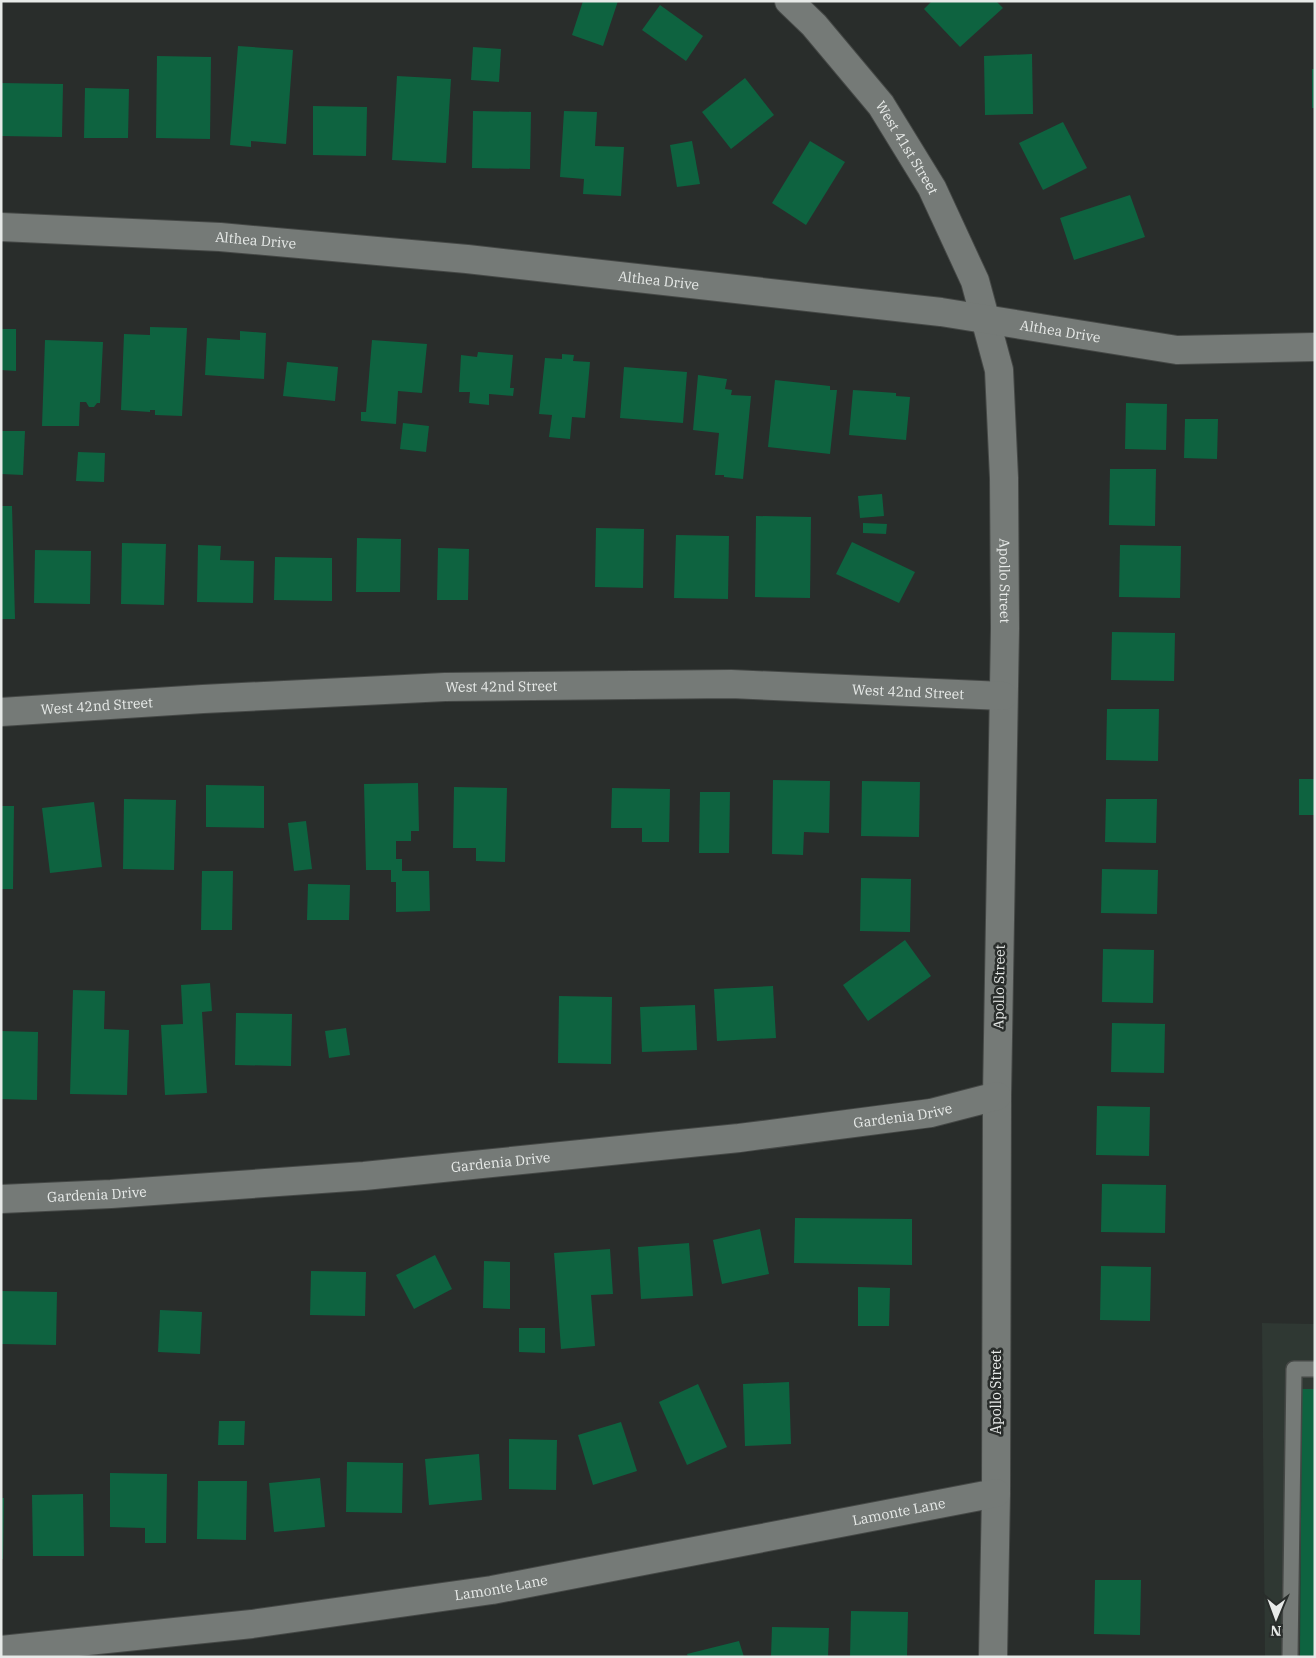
<svg xmlns="http://www.w3.org/2000/svg" width="1316" height="1658" viewBox="0 0 1316 1658" font-family="'IBM Plex Serif',serif">
  <rect width="100%" height="100%" fill="#292d2b"/>
  <!-- built -->
  <polygon fill="#2f3833" points="1262,1323 1315,1324 1315,1657 1265,1657"/>
  <!-- building -->
  <g fill="#0e6340">
    <polygon points="583,1 618,1 603,46 572,35"/>
    <polygon points="932,1 996,1 1003,8 960,47 924,9"/>
    <polygon points="660,5 703,36 686,61 642,30"/>
    <polygon points="238,46 293,50 286,144 251,141 251,147 230,145"/>
    <polygon points="473,47 501,49 499,82 471,80"/>
    <polygon points="1032,54 1033,114 985,115 984,56"/>
    <polygon points="157,56 211,57 210,139 156,138"/>
    <rect x="1312" y="69" width="3" height="39"/>
    <polygon points="397,76 451,79 446,163 392,160"/>
    <polygon points="745,78 774,115 731,149 702,112"/>
    <polygon points="1,83 63,84 62,137 1,136"/>
    <polygon points="85,88 129,89 128,138 84,138"/>
    <polygon points="313,106 367,107 366,156 313,155"/>
    <polygon points="473,111 531,112 530,169 472,168"/>
    <polygon points="564,111 597,112 595,146 624,147 621,196 583,194 584,179 560,177"/>
    <polygon points="1063,122 1087,168 1043,190 1019,143"/>
    <polygon points="692,141 700,184 677,187 670,145"/>
    <polygon points="810,141 845,162 806,225 772,203"/>
    <polygon points="1130,195 1145,237 1074,260 1060,218"/>
    <polygon points="150,327 187,328 182,416 155,415 155,410 150,410 150,412 121,410 124,334 150,335"/>
    <polygon points="1,329 16,329 16,371 1,370"/>
    <polygon points="240,331 266,333 264,379 205,375 207,338 240,340"/>
    <polygon points="45,340 103,342 100,403 97,403 94,407 89,407 86,402 80,402 79,426 42,426"/>
    <polygon points="372,340 427,344 422,393 398,391 396,424 361,421 361,412 366,412"/>
    <polygon points="478,352 513,355 510,388 514,388 513,396 489,394 489,405 469,403 470,392 459,392 461,355 477,357"/>
    <polygon points="562,354 574,355 573,361 590,362 585,418 572,417 570,439 549,437 552,415 539,414 545,358 562,359"/>
    <polygon points="287,362 338,367 335,401 283,396"/>
    <polygon points="624,367 687,372 683,423 620,418"/>
    <polygon points="698,375 727,379 725,389 732,390 731,395 751,396 743,479 724,477 724,475 715,475 719,433 693,430"/>
    <polygon points="775,380 830,386 830,390 837,390 830,454 768,447"/>
    <polygon points="853,390 896,393 896,396 910,397 906,440 849,435"/>
    <polygon points="1126,403 1167,404 1166,450 1125,449"/>
    <polygon points="1185,419 1218,419 1217,459 1184,458"/>
    <polygon points="403,423 429,426 426,452 400,449"/>
    <polygon points="1,431 25,431 23,475 1,474"/>
    <polygon points="78,452 105,453 104,482 76,481"/>
    <polygon points="1110,469 1156,469 1155,526 1109,525"/>
    <polygon points="882,494 884,516 860,518 858,496"/>
    <polygon points="1,506 12,506 15,619 1,619"/>
    <polygon points="756,516 811,517 810,598 755,597"/>
    <polygon points="863,523 887,524 886,534 863,533"/>
    <polygon points="596,528 644,529 643,588 595,587"/>
    <polygon points="676,535 729,536 728,599 674,598"/>
    <polygon points="357,538 401,539 400,592 356,592"/>
    <polygon points="852,542 915,572 899,603 836,574"/>
    <polygon points="122,543 166,544 164,605 121,604"/>
    <polygon points="198,545 221,546 220,560 254,561 253,603 197,602"/>
    <polygon points="1120,545 1181,546 1180,598 1119,597"/>
    <polygon points="438,548 469,549 468,600 437,600"/>
    <polygon points="35,550 91,551 90,604 34,603"/>
    <polygon points="275,557 332,558 332,601 274,600"/>
    <polygon points="1112,632 1175,633 1174,681 1111,680"/>
    <polygon points="1107,709 1159,709 1158,761 1106,760"/>
    <rect x="1299" y="779" width="16" height="36"/>
    <polygon points="773,780 830,781 829,833 804,832 803,855 772,854"/>
    <polygon points="862,781 920,782 919,837 861,836"/>
    <polygon points="418,783 419,831 411,831 411,841 396,841 396,859 402,859 402,871 429,871 430,911 396,912 396,882 391,882 391,870 366,870 364,784"/>
    <polygon points="206,785 264,786 264,828 206,827"/>
    <polygon points="454,787 507,788 505,862 476,861 476,848 453,848"/>
    <polygon points="612,788 670,789 669,842 642,842 642,828 611,828"/>
    <polygon points="700,792 730,792 729,853 699,853"/>
    <polygon points="124,799 176,800 174,870 123,869"/>
    <polygon points="1106,799 1157,799 1156,843 1105,842"/>
    <polygon points="94,802 102,867 50,873 42,808"/>
    <polygon points="1,806 14,806 13,889 1,889"/>
    <polygon points="306,821 312,869 294,871 288,823"/>
    <polygon points="1102,869 1158,870 1157,914 1101,913"/>
    <polygon points="202,871 233,871 232,930 201,930"/>
    <polygon points="861,878 911,879 910,932 860,931"/>
    <polygon points="308,884 350,885 349,920 307,920"/>
    <polygon points="905,940 931,976 868,1021 843,985"/>
    <polygon points="1103,949 1154,950 1153,1003 1102,1002"/>
    <polygon points="210,983 212,1011 202,1012 207,1093 165,1095 161,1025 183,1024 181,985"/>
    <polygon points="773,986 776,1038 717,1041 714,989"/>
    <polygon points="73,990 105,991 104,1029 129,1030 127,1095 70,1094"/>
    <polygon points="559,996 612,997 611,1064 558,1063"/>
    <polygon points="695,1005 697,1050 642,1052 640,1007"/>
    <polygon points="236,1013 292,1014 291,1066 235,1065"/>
    <polygon points="1112,1023 1165,1024 1164,1073 1111,1072"/>
    <polygon points="346,1028 350,1055 329,1058 325,1031"/>
    <polygon points="1,1031 38,1032 37,1100 1,1099"/>
    <polygon points="1097,1106 1150,1107 1149,1156 1096,1155"/>
    <polygon points="1102,1184 1166,1185 1165,1233 1101,1232"/>
    <polygon points="795,1218 912,1219 912,1265 794,1263"/>
    <polygon points="760,1229 769,1274 722,1284 713,1240"/>
    <polygon points="689,1243 693,1296 641,1299 638,1247"/>
    <polygon points="610,1249 613,1294 591,1295 595,1346 561,1349 554,1253"/>
    <polygon points="435,1255 452,1289 414,1309 396,1275"/>
    <polygon points="484,1261 510,1262 510,1309 483,1308"/>
    <polygon points="1101,1266 1151,1267 1150,1321 1100,1320"/>
    <polygon points="311,1271 366,1272 365,1316 310,1315"/>
    <polygon points="858,1287 890,1288 889,1326 858,1326"/>
    <polygon points="1,1291 57,1292 56,1345 1,1344"/>
    <polygon points="160,1310 202,1312 200,1354 158,1352"/>
    <polygon points="519,1328 545,1328 545,1353 519,1352"/>
    <polygon points="789,1382 791,1444 745,1446 743,1384"/>
    <polygon points="698,1384 727,1447 687,1465 659,1402"/>
    <polygon points="1302,1389 1315,1389 1315,1657 1300,1657"/>
    <polygon points="219,1421 245,1421 244,1445 218,1445"/>
    <polygon points="621,1422 637,1471 593,1485 578,1435"/>
    <polygon points="509,1439 557,1440 556,1490 509,1489"/>
    <polygon points="479,1454 482,1500 429,1505 425,1459"/>
    <polygon points="347,1462 403,1463 402,1513 346,1512"/>
    <polygon points="110,1473 167,1474 166,1543 145,1543 145,1528 110,1527"/>
    <polygon points="320,1478 325,1527 274,1532 269,1483"/>
    <polygon points="198,1481 247,1481 246,1540 197,1539"/>
    <polygon points="83,1494 84,1556 33,1556 32,1495"/>
    <polygon points="1,1498 4,1498 3,1559 1,1559"/>
    <polygon points="1095,1580 1141,1580 1140,1635 1094,1634"/>
    <polygon points="851,1611 908,1612 907,1657 850,1657"/>
    <polygon points="772,1627 829,1628 828,1657 771,1657"/>
    <polygon points="739,1641 744,1657 688,1657 687,1654"/>
  </g>
  <g fill="none" stroke-linecap="round" stroke-linejoin="round">
    <defs>
      <polyline id="service" points="1290,1657 1294,1369 1315,1369"/>
      <g id="minor">
        <path id="s1" d="M789,1L814,25L881,105L932,188L975,281L999,370L1004,478L1005,628L997,1096L996,1493L993,1657"/>
        <path id="s2" d="M1,227L220,237L467,259L941,312L1177,350L1315,347"/>
        <path id="s3" d="M1,712L203,699L445,687L731,684L1003,696"/>
        <path id="s4" d="M1,1199L111,1194L364,1176L739,1138L931,1113L997,1096"/>
        <path id="s5" d="M1,1650L252,1624L492,1590L996,1493"/>
      </g>
    </defs>
    <!-- service casing -->
    <use href="#service" stroke="#454846" stroke-width="18"/>
    <!-- minor casing -->
    <use href="#minor" stroke="#454846" stroke-width="30"/>
    <!-- service -->
    <use href="#service" stroke="#757a77" stroke-width="15"/>
    <!-- minor -->
    <use href="#minor" stroke="#757a77" stroke-width="28"/>
  </g>
  <g text-anchor="middle" dominant-baseline="central" stroke-width="5" stroke-linejoin="round" paint-order="stroke">
    <!-- street labels -->
    <g font-size="14" fill="#e7eae8" stroke="#292d2b">
      <text stroke="none"><textPath href="#s1" startOffset="189">West 41st Street</textPath></text>
      <text stroke="none"><textPath href="#s2" startOffset="255">Althea Drive</textPath></text>
      <text stroke="none"><textPath href="#s2" startOffset="660">Althea Drive</textPath></text>
      <text stroke="none"><textPath href="#s2" startOffset="1065">Althea Drive</textPath></text>
      <text stroke="none"><textPath href="#s1" startOffset="642">Apollo Street</textPath></text>
      <text stroke="none"><textPath href="#s3" startOffset="501">West 42nd Street</textPath></text>
      <text stroke="none"><textPath href="#s3" startOffset="908">West 42nd Street</textPath></text>
      <text stroke="none"><textPath href="#s3" startOffset="96">West 42nd Street</textPath></text>
      <text transform="translate(999 987) rotate(-89)">Apollo Street</text>
      <text stroke="none"><textPath href="#s4" startOffset="906">Gardenia Drive</textPath></text>
      <text stroke="none"><textPath href="#s4" startOffset="501">Gardenia Drive</textPath></text>
      <text stroke="none"><textPath href="#s4" startOffset="96">Gardenia Drive</textPath></text>
      <text transform="translate(996 1392) rotate(-90)">Apollo Street</text>
      <text stroke="none"><textPath href="#s5" startOffset="909">Lamonte Lane</textPath></text>
      <text stroke="none"><textPath href="#s5" startOffset="504">Lamonte Lane</textPath></text>
    </g>
  </g>
  <!-- border -->
  <rect width="1316" height="1658" fill="none" stroke="#e7eae8" stroke-width="5"/>
  <!-- north arrow -->
  <g transform="translate(1276 1618) rotate(181)" stroke="#292d2b" stroke-width="4" paint-order="stroke">
  <path d="M0-4L9 19L0 12L-9 19Z" fill="#e7eae8"/>
  <text y="-8" font-size="14" font-weight="bold" text-anchor="middle" fill="#e7eae8">N</text>
  </g>
</svg>
